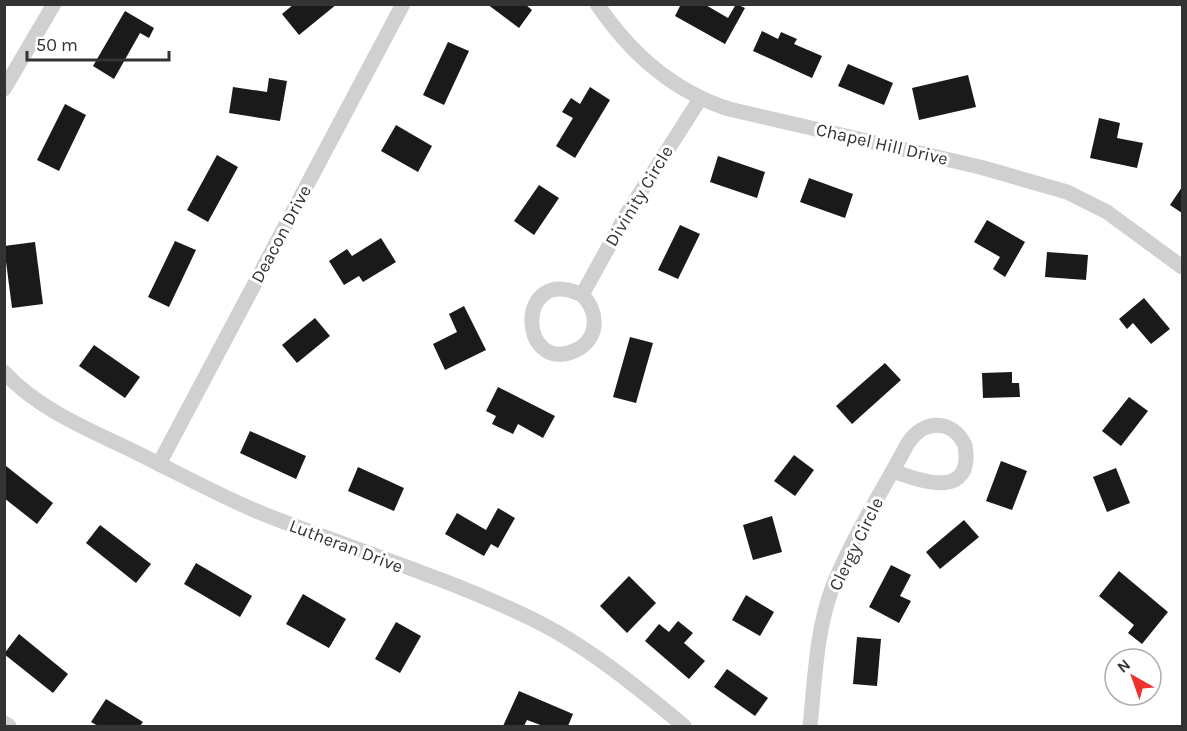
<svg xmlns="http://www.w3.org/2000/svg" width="1187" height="731" viewBox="0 0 1187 731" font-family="Karla,sans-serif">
  <rect width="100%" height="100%" fill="#fff"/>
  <!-- building -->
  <g fill="#1a1a1a">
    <polygon points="294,4 337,4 299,35 282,14"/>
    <polygon points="487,4 525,4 532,10 519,28"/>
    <polygon points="681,4 704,4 728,18 736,4 745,8 725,44 675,16"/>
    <polygon points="125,11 154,28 149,38 140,33 114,79 93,66"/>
    <polygon points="762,31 778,39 781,32 797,39 794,44 822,56 812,78 753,51"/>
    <polygon points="448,42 469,51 444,105 423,95"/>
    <polygon points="848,64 893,83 884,105 838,86"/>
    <polygon points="968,75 976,107 919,120 912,88"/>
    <polygon points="269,78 287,81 280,121 229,113 233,87 267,92"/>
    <polygon points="590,87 610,100 575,158 556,146 573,118 562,112 571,98 580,104"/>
    <polygon points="65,104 86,115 59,171 37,160"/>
    <polygon points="1099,118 1120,123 1117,138 1143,143 1137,168 1090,158"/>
    <polygon points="396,125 432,146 418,172 381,151"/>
    <polygon points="217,155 238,167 208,222 187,210"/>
    <polygon points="718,156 765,172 757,198 710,182"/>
    <polygon points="809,178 853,194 845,218 800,202"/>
    <polygon points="539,185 559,198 534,235 514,221"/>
    <polygon points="1182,187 1182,213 1170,205"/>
    <polygon points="987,220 1025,242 1005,277 993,269 1000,257 974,242"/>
    <polygon points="680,225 700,234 678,279 658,270"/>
    <polygon points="381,238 396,262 363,282 359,276 344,285 329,261 347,249 352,256"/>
    <polygon points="175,241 196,250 169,307 148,297"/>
    <polygon points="35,242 43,304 12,308 4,246"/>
    <polygon points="1047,252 1088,255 1086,280 1045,277"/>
    <polygon points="1144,298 1170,329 1151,344 1133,323 1127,329 1119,319"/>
    <polygon points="464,306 486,350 445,370 433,344 457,332 449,314"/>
    <polygon points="315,318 330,336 297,363 282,345"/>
    <polygon points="630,337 653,343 636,403 613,397"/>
    <polygon points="94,345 140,377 125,398 79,366"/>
    <polygon points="885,363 901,380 852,424 836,406"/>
    <polygon points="1012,372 1012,383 1019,383 1020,397 983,398 982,373"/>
    <polygon points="498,387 555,416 543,438 518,424 513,434 492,424 496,416 486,411"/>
    <polygon points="1129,397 1148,411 1121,446 1102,431"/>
    <polygon points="250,431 306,456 296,479 240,453"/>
    <polygon points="794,455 814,470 795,496 774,481"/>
    <polygon points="1001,461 1027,471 1012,510 986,501"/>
    <polygon points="6,466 53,503 37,524 4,498"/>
    <polygon points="358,467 404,488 394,511 348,491"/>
    <polygon points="1116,468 1130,503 1107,512 1093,477"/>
    <polygon points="498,508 515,518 498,548 491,544 484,556 445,534 457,513 486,530"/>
    <polygon points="772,516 782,552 753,560 743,525"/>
    <polygon points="964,520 979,537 940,569 926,552"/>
    <polygon points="100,525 151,564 136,583 86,543"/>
    <polygon points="196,563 252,596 240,617 184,584"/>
    <polygon points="891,565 911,575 900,596 911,601 899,623 869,607"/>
    <polygon points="1119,571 1168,612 1142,644 1128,633 1134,625 1099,596"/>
    <polygon points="629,576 656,603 627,633 600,606"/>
    <polygon points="303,594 346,619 329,648 286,624"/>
    <polygon points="746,595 774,612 760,636 732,620"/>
    <polygon points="678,621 693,633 684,643 705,661 689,679 645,641 659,624 669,632"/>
    <polygon points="396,622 421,636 400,673 375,659"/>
    <polygon points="19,634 68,674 53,693 4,654"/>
    <polygon points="857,637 881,639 877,686 853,684"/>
    <polygon points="727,669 768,698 755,716 714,687"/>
    <polygon points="519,691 573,714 568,726 543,726 527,720 524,726 503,726"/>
    <polygon points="106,699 143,722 140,726 98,726 91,722"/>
  </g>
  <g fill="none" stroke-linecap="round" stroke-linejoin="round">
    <!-- street -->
    <g stroke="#d0d0d0" stroke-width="15">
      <path d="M597,4C630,53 673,91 729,109L980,167L1067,192L1107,212L1182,267"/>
      <polyline points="4,89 54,4"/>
      <path d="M582,295C599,311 600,340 574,351C518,374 515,263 582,295L626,215L700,99"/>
      <path d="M4,372C39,410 90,430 135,452C178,473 221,497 266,515C353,549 444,577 528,617C585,644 636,686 684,726"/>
      <polyline points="159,464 403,4"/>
      <polyline points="4,723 9,726"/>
      <path d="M810,726C815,680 816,630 833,586C853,536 883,490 908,443C924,419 952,419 965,445C974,500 922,482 893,471"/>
    </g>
  </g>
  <g text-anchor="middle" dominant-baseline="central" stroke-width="6" stroke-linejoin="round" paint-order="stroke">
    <!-- street labels -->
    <g font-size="18" fill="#333" stroke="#fff">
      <text transform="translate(882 144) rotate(13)">Chapel Hill Drive</text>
      <text transform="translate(639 196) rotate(-59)">Divinity Circle</text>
      <text transform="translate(281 234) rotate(-62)">Deacon Drive</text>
      <text transform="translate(856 544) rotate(-64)">Clergy Circle</text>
      <text transform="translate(346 546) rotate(21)">Lutheran Drive</text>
    </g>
  </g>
  <!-- border -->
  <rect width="1187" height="731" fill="none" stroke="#333333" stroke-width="12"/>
  <!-- north arrow -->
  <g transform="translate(1133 677) rotate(320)"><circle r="28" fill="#ffffff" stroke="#adadad" stroke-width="1.5"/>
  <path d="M0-4.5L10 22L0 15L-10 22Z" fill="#f0312e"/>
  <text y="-9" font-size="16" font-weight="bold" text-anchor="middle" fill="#333333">N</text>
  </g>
  <!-- scale -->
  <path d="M27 51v9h142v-9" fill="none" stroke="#333333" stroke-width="3"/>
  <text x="36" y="51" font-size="18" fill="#333333" stroke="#ffffff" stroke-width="4.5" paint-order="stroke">50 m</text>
</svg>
